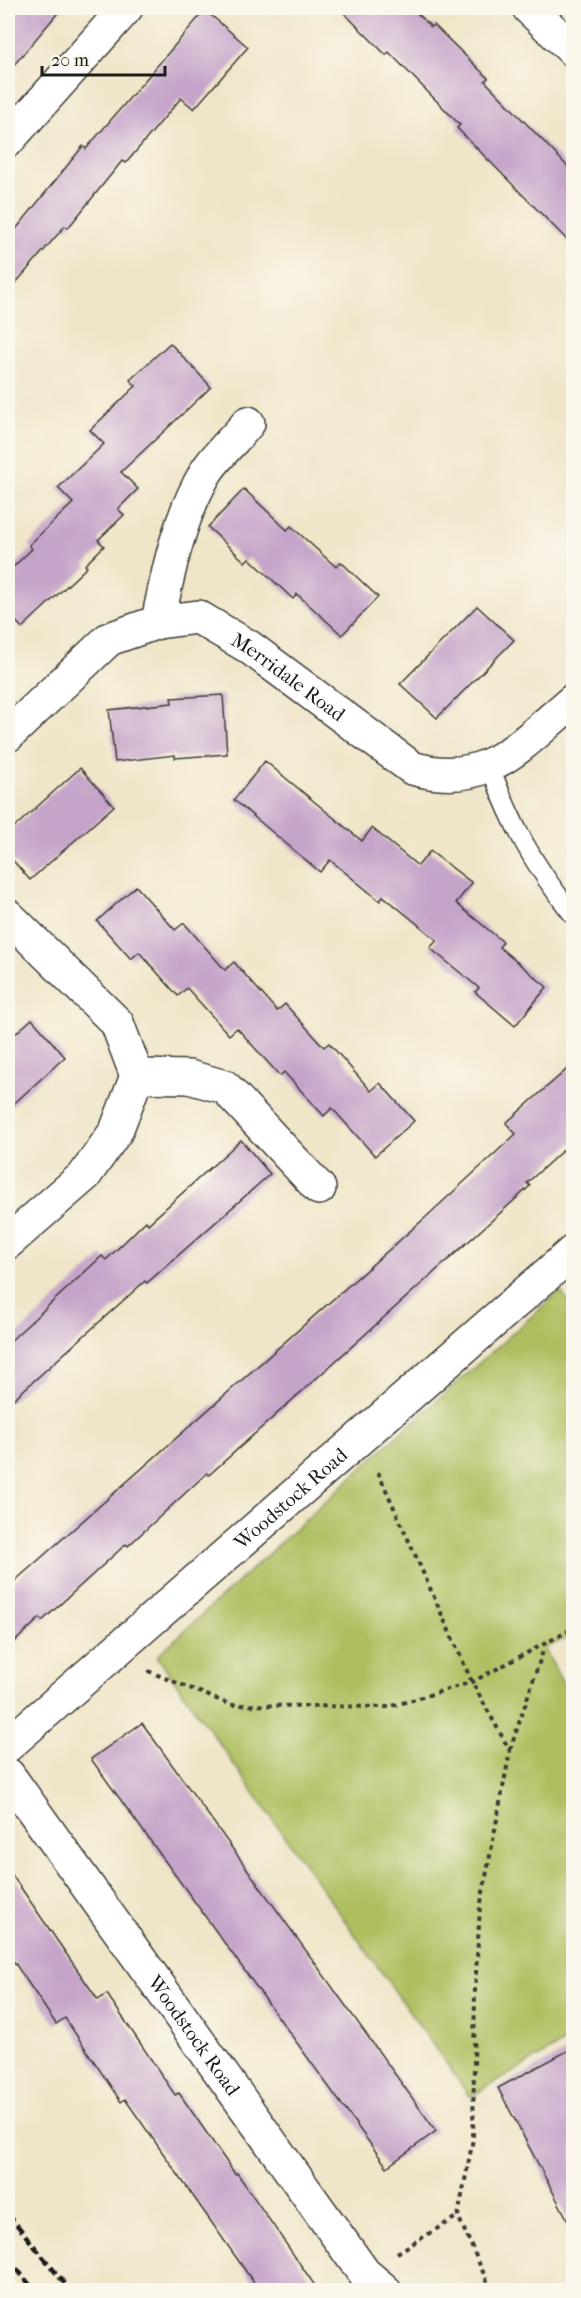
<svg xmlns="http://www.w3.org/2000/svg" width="581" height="2298" viewBox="0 0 581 2298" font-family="'IM FELL French Canon',serif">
  <rect width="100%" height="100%" fill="#fbf7ec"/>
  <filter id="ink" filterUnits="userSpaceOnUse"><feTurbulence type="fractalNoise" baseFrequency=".0167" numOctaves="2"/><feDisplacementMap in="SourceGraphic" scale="12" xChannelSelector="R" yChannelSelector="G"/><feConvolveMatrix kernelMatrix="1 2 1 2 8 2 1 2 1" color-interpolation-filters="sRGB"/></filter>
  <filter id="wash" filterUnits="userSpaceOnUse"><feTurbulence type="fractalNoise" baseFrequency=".008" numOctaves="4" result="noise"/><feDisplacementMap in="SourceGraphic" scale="24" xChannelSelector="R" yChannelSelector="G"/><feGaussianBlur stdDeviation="1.35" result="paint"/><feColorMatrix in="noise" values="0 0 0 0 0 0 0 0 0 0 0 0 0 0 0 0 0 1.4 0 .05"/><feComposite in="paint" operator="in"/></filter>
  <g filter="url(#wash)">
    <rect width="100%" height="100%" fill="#efe5c8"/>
    <!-- green -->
    <polygon fill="#afbf61" stroke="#666e3e" stroke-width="1.5" points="560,1291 574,1308 574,1635 544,1648 573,1703 573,2037 470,2097 157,1656 386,1446"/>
    <g id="blocks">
      <!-- building -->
      <g fill="#c5a4c9">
        <polygon points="8,8 62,8 8,72"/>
        <polygon points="339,8 412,8 431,27 434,25 488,78 485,81 573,172 573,246 457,128 460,125 389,52 386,55"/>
        <polygon points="205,10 248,47 194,109 181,98 126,163 122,161 68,228 65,226 8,292 8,239 83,146 86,149"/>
        <polygon points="170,343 211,387 121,472 138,489 118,509 124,515 98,540 104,546 85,565 87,567 22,628 8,612 8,572 32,549 29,545 73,503 58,488 104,444 90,430 136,386 130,380"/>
        <polygon points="244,489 287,530 291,526 336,567 341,562 378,597 342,635 297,594 293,599 249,558 245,562 208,527"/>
        <polygon points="477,606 514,640 437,718 400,684"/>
        <polygon points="223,695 227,754 175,758 175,755 115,762 109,710 172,703 171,698"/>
        <polygon points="265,761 362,841 372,828 418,866 430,851 472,883 456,903 503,942 499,947 547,987 515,1026 475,992 479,988 430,948 437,940 383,896 380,901 330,860 320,872 234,800"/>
        <polygon points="80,768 114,806 30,880 8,855 8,833"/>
        <polygon points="136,886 175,930 184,923 225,970 234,962 277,1011 285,1004 324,1047 329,1043 371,1091 380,1083 414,1121 375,1156 332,1108 324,1116 284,1072 280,1076 237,1028 229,1035 187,988 178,996 139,952 131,959 97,921"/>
        <polygon points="32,1019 65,1057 8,1109 8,1040"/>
        <polygon points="573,1064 573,1141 527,1183 530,1186 209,1475 207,1473 128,1546 126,1544 42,1621 40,1618 8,1648 8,1587 426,1217 516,1134 506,1123"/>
        <polygon points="241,1140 270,1174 147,1283 145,1281 8,1404 8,1343 102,1256 106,1260 146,1221 148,1224"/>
        <polygon points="142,1723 436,2131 387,2167 91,1759"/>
        <polygon points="8,1869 98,2000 107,1994 175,2095 179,2093 235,2174 237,2173 318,2290 259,2290 125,2099 121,2102 65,2018 56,2024 8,1953"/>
        <polygon points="573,2048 573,2230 498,2088"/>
      </g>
    </g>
  </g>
  <g filter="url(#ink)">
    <use href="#blocks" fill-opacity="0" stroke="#3c3a36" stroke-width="1.5"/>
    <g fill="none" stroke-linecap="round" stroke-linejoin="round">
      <defs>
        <path id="service" d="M490,766C512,826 534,866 574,916"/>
        <g id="minor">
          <polyline points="8,140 126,8"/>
          <path d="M158,622C168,571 179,518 206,472C217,455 235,439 248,423"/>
          <path id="s1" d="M8,735L109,639L158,622L198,617L249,647L412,768C488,790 520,744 574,700"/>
          <polyline points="8,916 117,1023 137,1076 116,1131 85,1175 8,1242"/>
          <polyline points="137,1076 189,1077 225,1087 319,1188"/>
          <path id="s2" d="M8,1745L574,1251"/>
          <path id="s3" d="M8,1775L364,2273L384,2290"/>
        </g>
        <polyline id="tertiary" points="529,8 574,51"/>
      </defs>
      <!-- service casing -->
      <use href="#service" stroke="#3c3a36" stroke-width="21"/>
      <!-- minor casing -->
      <use href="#minor" stroke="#3c3a36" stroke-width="36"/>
      <!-- tertiary casing -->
      <use href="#tertiary" stroke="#3c3a36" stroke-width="36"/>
      <!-- path -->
      <g stroke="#3c3a36" stroke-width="4" stroke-dasharray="4.5 4.5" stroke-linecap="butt">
        <polyline points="378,1472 472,1682 510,1751 480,1908 475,1989 473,2139 458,2216 491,2290"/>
        <polyline points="148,1671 231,1705 389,1707 472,1682 574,1628"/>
        <polyline points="510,1750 544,1648"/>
        <polyline points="397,2253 458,2216"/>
      </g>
      <!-- service -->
      <use href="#service" stroke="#fff" stroke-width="18"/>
      <!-- minor -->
      <use href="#minor" stroke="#fff" stroke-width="33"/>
      <!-- tertiary -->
      <use href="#tertiary" stroke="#fff" stroke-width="33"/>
      <!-- rail -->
      <g stroke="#1c1c1c" stroke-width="4.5" stroke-dasharray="9 4.5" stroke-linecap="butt">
        <polyline points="8,2214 70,2290"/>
        <polyline points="8,2258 34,2290"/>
      </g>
    </g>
  </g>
  <g text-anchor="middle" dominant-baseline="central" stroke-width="5" stroke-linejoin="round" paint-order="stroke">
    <!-- street labels -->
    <g font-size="20" fill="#1c1c1c" stroke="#fbf7ec">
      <text stroke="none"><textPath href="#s1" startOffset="340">Merridale Road</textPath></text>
      <text stroke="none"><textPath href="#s2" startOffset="375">Woodstock Road</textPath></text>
      <text stroke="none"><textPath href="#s3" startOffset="320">Woodstock Road</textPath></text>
    </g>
  </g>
  <!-- margin -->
  <rect width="581" height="2298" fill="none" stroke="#fbf7ec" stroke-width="30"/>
  <!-- scale -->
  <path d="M42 66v9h123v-9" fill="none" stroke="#1c1c1c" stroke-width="3"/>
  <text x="51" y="66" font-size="18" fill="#1c1c1c" stroke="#fbf7ec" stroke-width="4.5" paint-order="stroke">20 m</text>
</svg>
